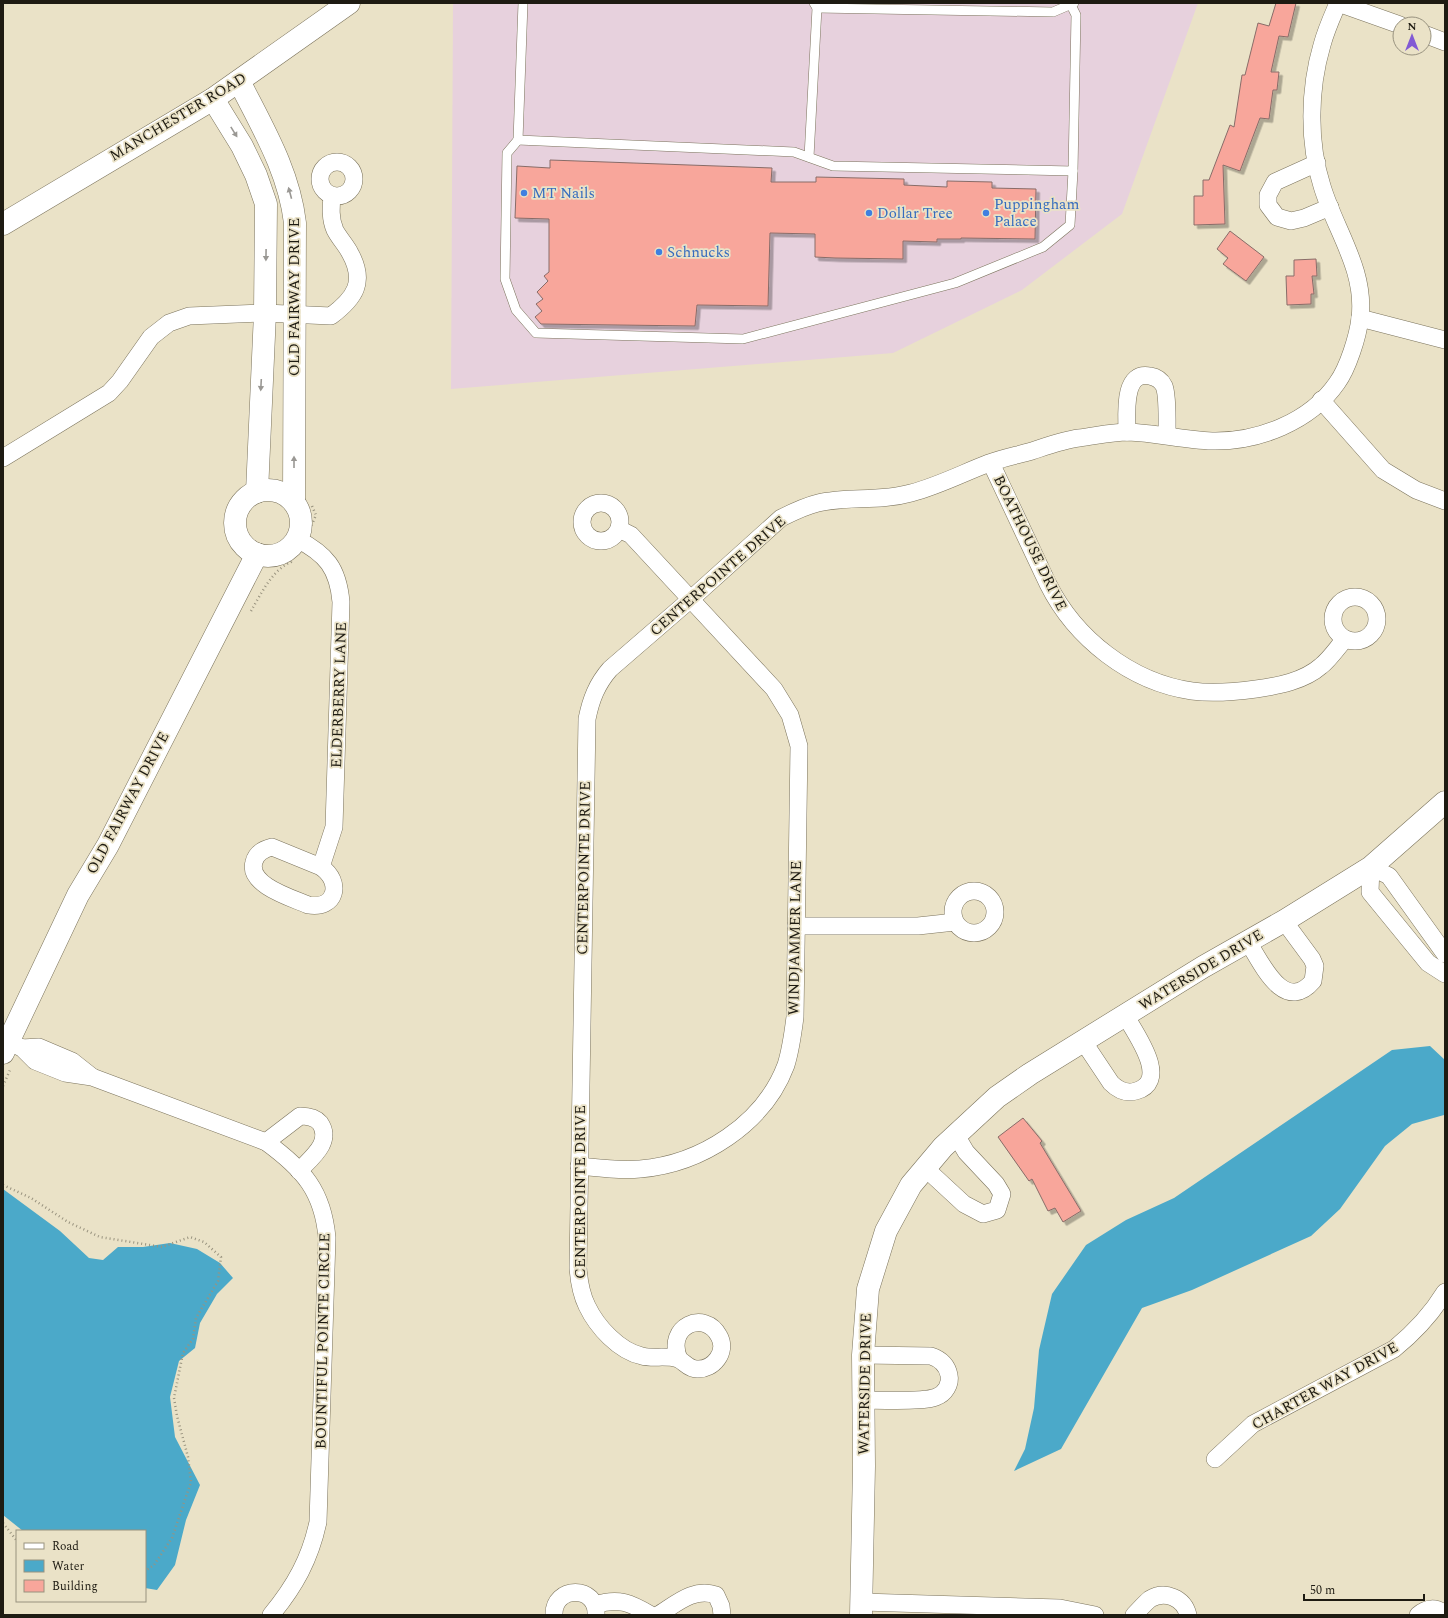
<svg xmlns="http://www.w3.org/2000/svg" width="1448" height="1618" viewBox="0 0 1448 1618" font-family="Spectral,serif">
  <defs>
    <filter id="shadow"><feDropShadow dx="3.5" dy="3.5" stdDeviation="0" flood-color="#0004"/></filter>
  </defs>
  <rect width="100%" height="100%" fill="#eae2c7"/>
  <!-- commercial -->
  <polygon fill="#e7d1dd" points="453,3 1198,3 1122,214 1022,290 893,353 451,389"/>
  <!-- water -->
  <g fill="#4ba9c9">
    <polygon points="1430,1046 1445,1060 1444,1115 1412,1124 1385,1146 1340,1209 1311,1236 1192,1290 1142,1308 1061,1449 1014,1471 1025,1449 1034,1408 1039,1350 1052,1294 1086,1245 1126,1220 1174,1198 1392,1050"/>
    <polygon points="3,1189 60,1231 89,1258 103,1260 118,1247 143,1247 170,1243 197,1249 220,1263 233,1278 217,1294 200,1323 195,1348 179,1361 170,1397 175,1437 200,1485 186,1520 175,1565 157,1590 145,1588 145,1531 23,1531 3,1515"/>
  </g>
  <!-- building -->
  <g fill="#f8a69b" stroke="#886c68" filter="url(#shadow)">
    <polygon points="1276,3 1296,3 1288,37 1279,36 1271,72 1279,72 1277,90 1273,90 1269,119 1260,118 1240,171 1223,165 1225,224 1194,225 1194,196 1203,196 1203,180 1209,180 1230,125 1234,127 1242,75 1245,75 1258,23 1269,26"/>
    <polygon points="550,160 772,168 771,182 816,182 816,177 904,179 904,185 947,187 947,181 992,182 992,188 1036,189 1035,239 961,238 961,239 937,239 937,242 903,241 903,259 835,258 815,257 815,234 770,233 768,306 697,305 695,326 541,324 535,317 542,311 536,304 543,299 537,292 548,281 544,276 549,272 549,219 515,218 517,166 550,168"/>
    <polygon points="1230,231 1264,257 1246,281 1223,264 1228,258 1217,249"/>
    <polygon points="1316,259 1317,276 1312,276 1314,294 1311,294 1311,304 1287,305 1286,276 1294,276 1294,260"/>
    <polygon points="1023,1118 1042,1141 1040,1143 1081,1211 1063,1222 1055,1208 1048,1211 1032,1179 1029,1181 998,1137"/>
  </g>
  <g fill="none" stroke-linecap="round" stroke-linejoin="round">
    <defs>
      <g id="lane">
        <polyline points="523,3 518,140 794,152 833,166 1073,171 1076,15 1071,5"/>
        <polyline points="817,8 1053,12 1074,3"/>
        <polyline points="518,140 507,153 505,279 516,310 536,333 743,339 955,283 1043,247 1070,225 1073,171"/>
        <polyline points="809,157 817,8 814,3"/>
      </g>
      <g id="street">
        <polyline points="1338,3 1400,25"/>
        <polyline points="1424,34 1445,42"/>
        <circle cx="337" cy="179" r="17"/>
        <polyline points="1317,163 1275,182 1268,195 1268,205 1277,217 1291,221 1304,218 1330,207"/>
        <polyline points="1360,318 1445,340"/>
        <polyline points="1321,400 1383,470 1416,490 1445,501"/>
        <path d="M1127,432C1127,416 1122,370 1150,376C1156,377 1161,380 1164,386C1168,395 1167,424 1167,435"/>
        <path d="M3,458L109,393L120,381L151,337L169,323L189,316L265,313L331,316C355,298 366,282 350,253C346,245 339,238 335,230C330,219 331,207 332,196"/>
        <path d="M991,463L1048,584C1075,638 1130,682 1192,691C1213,694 1234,692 1256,689C1278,686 1304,681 1321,666C1330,659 1337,648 1345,639"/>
        <circle cx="601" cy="522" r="19"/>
        <path d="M297,539C326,554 338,568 341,602L334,827L321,867L272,847C264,849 256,853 254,862C247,885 292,898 308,905C336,910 343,882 321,867"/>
        <circle cx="1355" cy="619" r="22"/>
        <circle cx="974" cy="912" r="21"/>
        <polyline points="796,926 918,926 955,922"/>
        <path d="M1248,942C1261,962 1284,1015 1313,981L1315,966L1312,959L1284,921"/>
        <polyline points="1445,954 1389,876 1371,867 1370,892 1428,963 1445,974"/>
        <path d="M3,1039L22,1048L35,1061L65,1073L92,1077L266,1142C303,1169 323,1191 327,1238L318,1522C310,1559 295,1586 271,1615"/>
        <path d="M1083,1041L1111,1083C1118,1090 1126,1094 1136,1091C1171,1081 1135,1033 1125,1015"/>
        <polyline points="22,1048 39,1047 72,1061 91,1076"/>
        <path d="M266,1142L300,1116C308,1116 315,1117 320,1123C333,1142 311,1158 299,1171"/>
        <path d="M579,1166C599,1168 619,1171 640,1169C701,1164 764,1124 786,1065C791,1049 793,1033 795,1017L799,746L790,715L774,689L631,535L619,529"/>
        <polyline points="924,1167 964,1204 983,1214 997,1210 1002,1194 996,1184 966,1152 956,1135"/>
        <path d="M863,1355L931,1356C940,1359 947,1365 949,1375C951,1384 945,1394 936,1397C925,1402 878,1400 863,1400"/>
        <path d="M679,1359C665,1326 705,1309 719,1336C728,1352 713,1370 697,1369C688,1369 685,1362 678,1359C667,1355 653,1359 642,1356C619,1351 597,1327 587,1306C581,1294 579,1281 578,1268L587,719C591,699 597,684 610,669L691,599L781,518C793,512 805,506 818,503C848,496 879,502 911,493C938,486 963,473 989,463C1003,458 1018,455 1032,451C1047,446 1063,440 1079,438C1095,436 1112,432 1128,432C1156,433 1184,440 1212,441C1258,442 1310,422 1337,383C1348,368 1358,336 1360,318C1366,270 1335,230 1322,186C1308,142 1309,89 1322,45C1326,30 1332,17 1338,3"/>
        <path d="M1215,1459L1253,1424L1394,1349C1415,1332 1431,1315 1445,1292"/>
        <polyline points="862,1602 1060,1608 1095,1615"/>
        <path d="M595,1605C618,1597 631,1603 651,1615"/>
        <path d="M554,1615C553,1585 598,1585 596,1615"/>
        <path d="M658,1615C676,1604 694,1587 716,1595L721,1606L722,1615"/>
        <path d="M1134,1615C1139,1610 1145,1603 1150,1599C1165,1590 1184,1598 1188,1615"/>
        <path d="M1418,1615C1427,1607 1436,1607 1445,1614"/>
      </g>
      <g id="secondary">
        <path d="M239,81C262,127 289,171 295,223L294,501"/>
        <polyline points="213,99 242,146 256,175 266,204 265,313 257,492"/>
        <polyline points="3,224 213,99 349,3"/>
        <circle cx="268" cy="523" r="33"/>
        <polyline points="3,1053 78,895 108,845 257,554"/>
        <polyline points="861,1615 864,1466 863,1355 868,1289 886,1231 911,1185 943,1147 997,1097 1030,1074 1203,967 1284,921 1371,867 1445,802"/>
      </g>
    </defs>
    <!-- lane casing -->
    <use href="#lane" stroke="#7b735c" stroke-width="10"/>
    <!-- street casing -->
    <use href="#street" stroke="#7b735c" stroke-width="18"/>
    <!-- secondary casing -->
    <use href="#secondary" stroke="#7b735c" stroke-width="23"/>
    <!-- path -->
    <g stroke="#99937f" stroke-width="2.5" stroke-dasharray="1 3" stroke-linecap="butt">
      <polyline points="310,529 316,515 312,506"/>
      <path d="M251,611C261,594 272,570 291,562L293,555"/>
      <polyline points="3,1086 10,1070"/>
      <polyline points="3,1185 31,1198 68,1222 100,1237 162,1247 190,1237 204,1242 221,1257 218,1281 196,1318 193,1339 183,1353 174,1398 177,1416 188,1457 191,1482 172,1538 154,1565 145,1571"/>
      <polyline points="3,1523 17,1541"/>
    </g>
    <!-- lane -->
    <use href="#lane" stroke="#fff" stroke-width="9"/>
    <!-- street -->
    <use href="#street" stroke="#fff" stroke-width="17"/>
    <!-- secondary -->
    <use href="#secondary" stroke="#fff" stroke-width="22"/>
  </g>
  <!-- one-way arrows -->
  <defs><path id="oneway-solid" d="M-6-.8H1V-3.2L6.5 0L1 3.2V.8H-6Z"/></defs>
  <g fill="#9a9894">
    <use href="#oneway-solid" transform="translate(234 132) rotate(58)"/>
    <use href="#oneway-solid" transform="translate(290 193) rotate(-105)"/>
    <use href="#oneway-solid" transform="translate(266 255) rotate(91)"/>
    <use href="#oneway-solid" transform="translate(261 385) rotate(93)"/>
    <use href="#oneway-solid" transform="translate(294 462) rotate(-90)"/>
  </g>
  <!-- markers -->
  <g fill="#3f7fe0" stroke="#eae2c7" stroke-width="1.5">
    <circle cx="524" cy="193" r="4"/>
    <circle cx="869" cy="213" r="4"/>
    <circle cx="986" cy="213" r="4"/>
    <circle cx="659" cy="252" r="4"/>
  </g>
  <g text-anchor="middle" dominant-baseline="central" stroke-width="3.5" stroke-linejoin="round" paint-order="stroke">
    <!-- street labels -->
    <g font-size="15" fill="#1e1b12" stroke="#eae2c7">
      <text transform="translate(178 117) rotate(-31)">MANCHESTER ROAD</text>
      <text transform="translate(294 297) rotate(-90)">OLD FAIRWAY DRIVE</text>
      <text transform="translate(1030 543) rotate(64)">BOATHOUSE DRIVE</text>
      <text transform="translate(718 576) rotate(-41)">CENTERPOINTE DRIVE</text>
      <text transform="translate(339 695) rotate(-88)">ELDERBERRY LANE</text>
      <text transform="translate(128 803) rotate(-62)">OLD FAIRWAY DRIVE</text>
      <text transform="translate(584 868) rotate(-89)">CENTERPOINTE DRIVE</text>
      <text transform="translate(795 938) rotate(-89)">WINDJAMMER LANE</text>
      <text transform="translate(1201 970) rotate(-31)">WATERSIDE DRIVE</text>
      <text transform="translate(580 1192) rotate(-90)">CENTERPOINTE DRIVE</text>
      <text transform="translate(323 1341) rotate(-89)">BOUNTIFUL POINTE CIRCLE</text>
      <text transform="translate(865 1384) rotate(-89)">WATERSIDE DRIVE</text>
      <text transform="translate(1325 1386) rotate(-29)">CHARTER WAY DRIVE</text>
    </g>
    <!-- shop labels -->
    <g font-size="15" fill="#366cbe" stroke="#eae2c7" text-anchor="start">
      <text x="532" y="193">MT Nails</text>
      <text x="994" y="204">Puppingham<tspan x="994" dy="17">Palace</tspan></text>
      <text x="877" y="213">Dollar Tree</text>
      <text x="667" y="252">Schnucks</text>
    </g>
  </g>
  <!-- border -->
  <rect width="1448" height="1618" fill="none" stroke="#1e1b12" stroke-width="8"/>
  <!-- legend -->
  <rect x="16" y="1530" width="130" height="72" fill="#eae2c7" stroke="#98927f"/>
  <rect x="24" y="1543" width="20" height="6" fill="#ffffff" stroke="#98927f"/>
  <text x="52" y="1550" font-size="12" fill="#1e1b12">Road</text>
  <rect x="24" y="1560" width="20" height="12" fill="#4ba9c9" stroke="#98927f"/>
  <text x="52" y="1570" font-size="12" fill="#1e1b12">Water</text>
  <rect x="24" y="1580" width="20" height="12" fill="#f8a69b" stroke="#98927f"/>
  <text x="52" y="1590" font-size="12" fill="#1e1b12">Building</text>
  <!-- north arrow -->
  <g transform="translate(1412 36)"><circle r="19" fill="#eae2c7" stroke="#98927f"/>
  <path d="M0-3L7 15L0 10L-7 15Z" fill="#825ad4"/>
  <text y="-6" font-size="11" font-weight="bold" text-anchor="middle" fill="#1e1b12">N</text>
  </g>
  <!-- scale -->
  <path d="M1304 1594v6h120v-6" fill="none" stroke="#1e1b12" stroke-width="2"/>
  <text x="1310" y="1594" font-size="12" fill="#1e1b12" stroke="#eae2c7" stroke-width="3" paint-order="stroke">50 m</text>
</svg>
